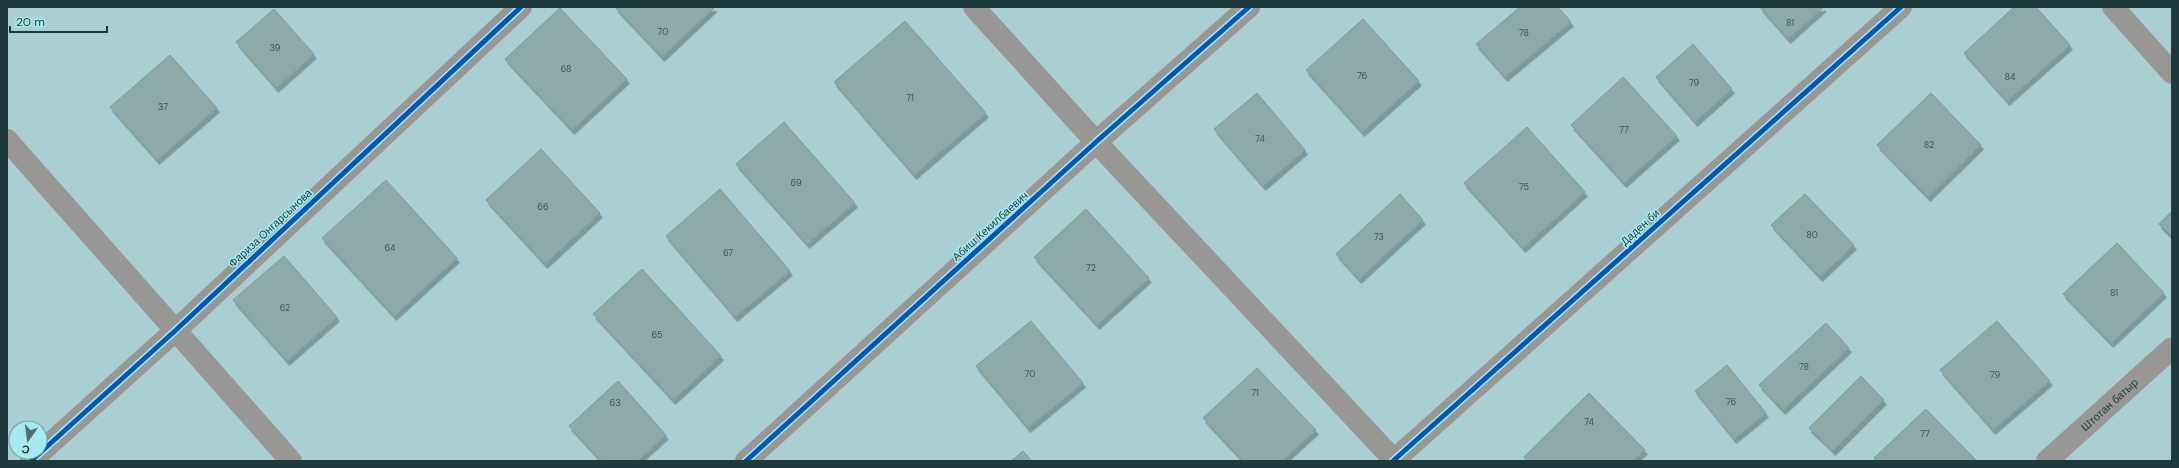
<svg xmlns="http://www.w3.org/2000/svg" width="2179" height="468" viewBox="0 0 2179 468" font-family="'DM Sans',sans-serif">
  <defs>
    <filter id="shadow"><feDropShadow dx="2.5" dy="4.5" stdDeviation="0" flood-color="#0004"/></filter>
  </defs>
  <rect width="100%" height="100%" fill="#aacfd2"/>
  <!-- building -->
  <g fill="#8daaa9" stroke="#7e9b9a" filter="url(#shadow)">
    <polygon points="615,7 715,7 662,57"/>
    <polygon points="1520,7 1558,7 1571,22 1505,77 1476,44"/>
    <polygon points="1760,7 1824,7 1788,39"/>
    <polygon points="2014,7 2036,7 2070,45 2007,101 1964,53"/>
    <polygon points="560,8 627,79 572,130 505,59"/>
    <polygon points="274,9 314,54 276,88 236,42"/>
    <polygon points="1363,19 1419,81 1362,132 1306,70"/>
    <polygon points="905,21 986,113 914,175 834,82"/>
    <polygon points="1693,44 1732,89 1695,122 1656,77"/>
    <polygon points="170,55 217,108 157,160 110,107"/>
    <polygon points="1623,77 1677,136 1624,183 1571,125"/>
    <polygon points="1257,93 1305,150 1263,186 1214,129"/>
    <polygon points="1931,93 1981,145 1928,197 1877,145"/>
    <polygon points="784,122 855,203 807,244 736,164"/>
    <polygon points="1527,127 1585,192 1523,248 1464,183"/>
    <polygon points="541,149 600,213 545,264 486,200"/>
    <polygon points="386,180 457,258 394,316 322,238"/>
    <polygon points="720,189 790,271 735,317 666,236"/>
    <polygon points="1400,194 1423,220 1359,279 1336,254"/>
    <polygon points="1805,194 1854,245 1820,277 1771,225"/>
    <polygon points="1086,209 1149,278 1097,325 1034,257"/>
    <polygon points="2172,211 2172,237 2159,224"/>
    <polygon points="2117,243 2164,293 2111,343 2063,294"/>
    <polygon points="284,256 337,317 287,361 233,300"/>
    <polygon points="642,269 721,356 673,400 593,314"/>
    <polygon points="1031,321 1083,383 1028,428 976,366"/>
    <polygon points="1997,321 2050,381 1993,430 1940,370"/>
    <polygon points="1826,323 1849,348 1783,410 1759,385"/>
    <polygon points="1727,365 1766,413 1734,439 1695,391"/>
    <polygon points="1257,368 1316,430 1282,461 1243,461 1203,418"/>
    <polygon points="1861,376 1884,400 1833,451 1809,428"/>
    <polygon points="618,381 666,435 637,461 601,461 569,426"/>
    <polygon points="1589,393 1645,450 1633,461 1527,461 1524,457"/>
    <polygon points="1926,409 1977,461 1877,461 1874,458"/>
    <polygon points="1023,451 1032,461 1011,461"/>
  </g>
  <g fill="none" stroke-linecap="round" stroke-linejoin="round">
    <!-- street -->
    <g stroke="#999796" stroke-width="22">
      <polyline points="974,7 1096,142 1395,461"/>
      <polyline points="2113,7 2172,73"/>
      <polyline points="7,140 291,461"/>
      <polyline points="31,461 176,330 521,7"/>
      <polyline points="746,461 1096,142 1249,7"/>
      <polyline points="1393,461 1901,7"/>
      <path id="s1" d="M2047,461L2172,348"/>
    </g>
    <defs>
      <g id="cycleway">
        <polyline points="31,461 176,330 521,7"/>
        <polyline points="746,461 1096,142 1249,7"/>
        <polyline points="1393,461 1901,7"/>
      </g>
    </defs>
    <!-- cycleway casing -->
    <use href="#cycleway" stroke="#a6eaef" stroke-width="8"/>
    <!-- cycleway -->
    <use href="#cycleway" stroke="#0057b8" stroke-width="5"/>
  </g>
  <g text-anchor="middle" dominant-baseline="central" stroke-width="3" stroke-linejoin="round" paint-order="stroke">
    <!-- number labels -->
    <g font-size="9" fill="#3a5657">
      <text x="1790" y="23">81</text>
      <text x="663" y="32">70</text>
      <text x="1524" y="33">78</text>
      <text x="275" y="48">39</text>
      <text x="566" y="69">68</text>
      <text x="1362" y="76">76</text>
      <text x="2010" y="77">84</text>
      <text x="1694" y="83">79</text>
      <text x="910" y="98">71</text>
      <text x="163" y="107">37</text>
      <text x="1624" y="130">77</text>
      <text x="1260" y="139">74</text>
      <text x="1929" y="145">82</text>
      <text x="796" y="183">69</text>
      <text x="1524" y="187">75</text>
      <text x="543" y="207">66</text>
      <text x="1812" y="235">80</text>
      <text x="1379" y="237">73</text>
      <text x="390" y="248">64</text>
      <text x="728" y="253">67</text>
      <text x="1091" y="268">72</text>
      <text x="2114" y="293">81</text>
      <text x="285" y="308">62</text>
      <text x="657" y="335">65</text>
      <text x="1804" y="367">78</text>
      <text x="1030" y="374">70</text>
      <text x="1995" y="375">79</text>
      <text x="1255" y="393">71</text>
      <text x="1731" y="402">76</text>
      <text x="615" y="403">63</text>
      <text x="1589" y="422">74</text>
      <text x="1925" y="434">77</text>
    </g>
    <!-- street labels -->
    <g font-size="11" fill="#1e3a3c" stroke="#a6eaef">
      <text transform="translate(990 226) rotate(-42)">Абиш Кекилбаевич</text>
      <text transform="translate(1640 227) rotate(-42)">Даден би</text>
      <text transform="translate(270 228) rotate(-43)">Фариза Онгарсынова</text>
      <text stroke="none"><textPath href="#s1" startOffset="84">Штотан батыр</textPath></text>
    </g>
  </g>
  <!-- border -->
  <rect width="2179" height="468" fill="none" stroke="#1e3a3c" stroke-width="16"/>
  <!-- north arrow -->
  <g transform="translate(28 440) rotate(194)"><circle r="19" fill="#a6eaef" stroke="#70a4a7"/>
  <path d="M0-3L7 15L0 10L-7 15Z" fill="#4f6e70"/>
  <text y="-6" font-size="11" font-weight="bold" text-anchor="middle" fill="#1e3a3c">С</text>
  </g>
  <!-- scale -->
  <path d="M10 26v6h97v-6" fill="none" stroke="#1e3a3c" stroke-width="2"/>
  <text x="16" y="26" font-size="12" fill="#1e3a3c" stroke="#a6eaef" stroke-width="3" paint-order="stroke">20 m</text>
</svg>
